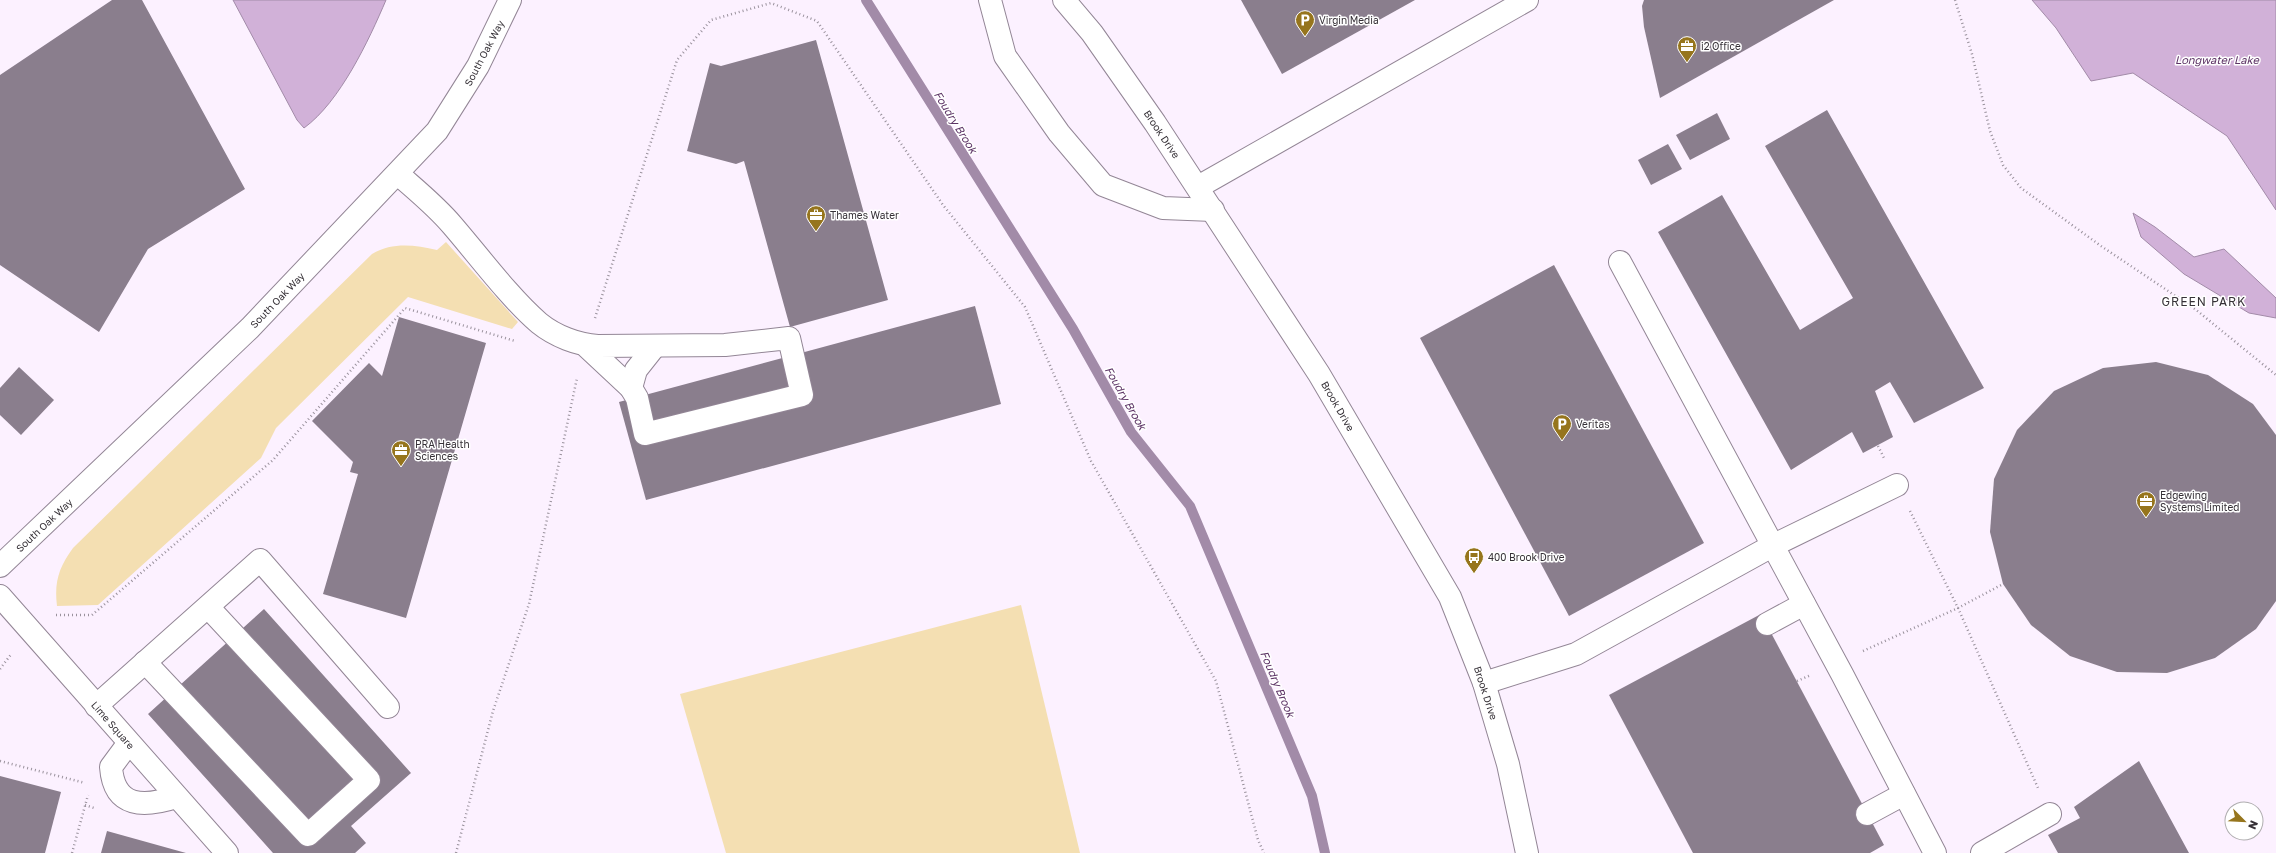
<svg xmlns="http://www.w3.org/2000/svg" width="2276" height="853" viewBox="0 0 2276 853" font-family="'Golos Text',sans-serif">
  <rect width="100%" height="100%" fill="#fcf1ff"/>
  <!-- green -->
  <g fill="#f4dfb2">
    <path d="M446,242L518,322L512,329L408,297L276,428L261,458L98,605L57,606C54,582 59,567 73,548L372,254C393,242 414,245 437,250Z"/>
    <polygon points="1021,605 1080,853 726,853 680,694"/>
  </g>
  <!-- water -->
  <g fill="#d1b1d8" stroke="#a28ba8">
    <path d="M233,0H386C369,40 340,102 304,128L297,120Z"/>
    <polygon points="2032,0 2276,0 2276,210 2227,136 2133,73 2091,81 2056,28"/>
    <polygon points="2133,213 2155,227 2194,257 2224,249 2276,298 2276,318 2249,313 2184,274 2141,237"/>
  </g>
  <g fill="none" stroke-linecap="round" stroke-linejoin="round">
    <!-- stream -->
    <polyline stroke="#a28ba8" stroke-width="10" points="866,0 1073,329 1131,432 1190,506 1312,796 1325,853"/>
  </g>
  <!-- building -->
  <g fill="#8a7e8d">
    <polygon points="112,0 142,0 245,189 148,249 99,332 0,265 0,75"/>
    <polygon points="1241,0 1415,0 1282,74"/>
    <polygon points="1644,0 1834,0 1660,98 1644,27 1642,6"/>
    <polygon points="816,40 888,300 790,327 744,161 736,164 687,151 710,63 721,66"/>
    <polygon points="1827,110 1984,388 1914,423 1890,382 1875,391 1893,437 1863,453 1852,432 1791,470 1658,232 1722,195 1800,330 1853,298 1765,146"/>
    <polygon points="1717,113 1730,139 1690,160 1676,135"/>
    <polygon points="1668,144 1682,169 1651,185 1638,160"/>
    <polygon points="1554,265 1704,543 1569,616 1420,338"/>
    <polygon points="975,306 1001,404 646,500 619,402"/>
    <polygon points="399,317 486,343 406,618 323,594 358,474 350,472 353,462 312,421 369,363 382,376"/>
    <polygon points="2156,362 2208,375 2253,404 2276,435 2276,601 2256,629 2215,658 2167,673 2117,672 2070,656 2031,625 2003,584 1990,532 1994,479 2017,430 2054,391 2103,368"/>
    <polygon points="19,367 54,400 21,435 0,415 0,388"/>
    <polygon points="264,609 411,773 351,826 366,843 355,853 273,853 148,714"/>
    <polygon points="1761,614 1884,845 1870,853 1693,853 1609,695"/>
    <polygon points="2139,761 2189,853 2058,853 2048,835 2080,818 2074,807"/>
    <polygon points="0,776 61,792 45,853 0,853"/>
    <polygon points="107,831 186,853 101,853"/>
  </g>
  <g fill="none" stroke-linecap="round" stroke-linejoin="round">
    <defs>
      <g id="minor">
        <polyline points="990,0 1005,56 1059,133 1103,185 1163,208 1213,210"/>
        <polyline points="1064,0 1092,33 1155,123 1319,374 1450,597 1484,683 1508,764 1527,853"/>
        <path d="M398,174C416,190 436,206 452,225C478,255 509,297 539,323C555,336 578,345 598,346L725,345L789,338L802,395L645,434L637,398L631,388L585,345"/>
        <polyline points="1198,187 1527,0"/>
        <polyline points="1620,262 1842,674 1935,853"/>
        <polyline points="631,388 636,370 655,346"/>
        <polyline points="0,566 250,328 437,131 478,66 510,0"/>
        <polyline points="0,596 227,853"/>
        <polyline points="1767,624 1804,604"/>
        <polyline points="145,662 308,835 369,780 208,607"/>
        <polyline points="1484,683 1576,654 1772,546 1897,485"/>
        <polyline points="96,706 260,560 388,707"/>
        <path d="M128,744L111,767C114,809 145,807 176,797"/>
        <polyline points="1867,814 1904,794"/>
        <polyline points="1982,853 2050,814"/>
      </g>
    </defs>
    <!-- minor casing -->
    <use href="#minor" stroke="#938696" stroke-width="24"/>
    <!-- path -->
    <g stroke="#9a929d" stroke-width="2.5" stroke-dasharray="1 3" stroke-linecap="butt">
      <polyline points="1955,0 1972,54 1990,131 2003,165 2021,188 2101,246 2195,309 2276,375"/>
      <polyline points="595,318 677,60 711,20 771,3 817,21 943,205 1025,307 1091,461 1216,681 1258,840 1264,853"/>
      <polyline points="1878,446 1885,460"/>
      <polyline points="1910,511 1958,608 2038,788"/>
      <polyline points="56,615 92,615 273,460 405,308 515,341"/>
      <polyline points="1863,651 1958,608 2003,584"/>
      <polyline points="0,669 12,653"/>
      <polyline points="1797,681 1811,675"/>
      <polyline points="0,761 85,783"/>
      <polyline points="85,805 94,808"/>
      <polyline points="72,853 88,795"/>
      <polyline points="456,853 493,711 529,604 577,378"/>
    </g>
    <!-- minor -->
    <use href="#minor" stroke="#fff" stroke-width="22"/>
  </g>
  <!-- icons -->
  <defs>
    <symbol id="parking-pin" viewBox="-11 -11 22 30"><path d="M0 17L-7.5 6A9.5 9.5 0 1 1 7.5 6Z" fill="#96751d" stroke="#fff"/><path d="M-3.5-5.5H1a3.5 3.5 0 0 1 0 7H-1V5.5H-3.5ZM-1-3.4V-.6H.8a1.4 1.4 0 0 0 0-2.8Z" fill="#fff"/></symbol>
    <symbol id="office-pin" viewBox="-11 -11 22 30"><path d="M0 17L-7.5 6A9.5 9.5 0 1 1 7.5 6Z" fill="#96751d" stroke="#fff"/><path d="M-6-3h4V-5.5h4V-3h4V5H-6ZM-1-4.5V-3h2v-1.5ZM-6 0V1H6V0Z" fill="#fff"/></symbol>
    <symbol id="bus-pin" viewBox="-11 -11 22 30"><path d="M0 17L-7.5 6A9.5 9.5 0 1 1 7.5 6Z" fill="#96751d" stroke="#fff"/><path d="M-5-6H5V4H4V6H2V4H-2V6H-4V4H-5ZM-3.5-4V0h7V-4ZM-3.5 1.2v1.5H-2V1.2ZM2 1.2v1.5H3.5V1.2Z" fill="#fff"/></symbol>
  </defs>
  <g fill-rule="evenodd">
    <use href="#parking-pin" x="1294" y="9" width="22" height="30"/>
    <use href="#office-pin" x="1676" y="35" width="22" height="30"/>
    <use href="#office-pin" x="805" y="204" width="22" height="30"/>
    <use href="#parking-pin" x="1551" y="413" width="22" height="30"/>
    <use href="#office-pin" x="390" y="439" width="22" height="30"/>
    <use href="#office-pin" x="2135" y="490" width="22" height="30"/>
    <use href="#bus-pin" x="1463" y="546" width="22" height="30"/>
  </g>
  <g text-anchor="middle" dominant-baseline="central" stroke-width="3" stroke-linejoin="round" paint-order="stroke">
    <!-- poi labels -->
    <g font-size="10" fill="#363137" stroke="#fff" text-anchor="start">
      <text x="1319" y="20">Virgin Media</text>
      <text x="1701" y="46">i2 Office</text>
      <text x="830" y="215">Thames Water</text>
      <text x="1576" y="424">Veritas</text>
      <text x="415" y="444">PRA Health<tspan x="415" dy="12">Sciences</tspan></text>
      <text x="2160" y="495">Edgewing<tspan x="2160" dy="12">Systems Limited</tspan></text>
      <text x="1488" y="557">400 Brook Drive</text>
    </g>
    <!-- street labels -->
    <g font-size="10" fill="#363137" stroke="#fff">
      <text transform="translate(484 53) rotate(-62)">South Oak Way</text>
      <text transform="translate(1162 134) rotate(56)">Brook Drive</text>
      <text transform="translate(277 300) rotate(-46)">South Oak Way</text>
      <text transform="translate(1338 406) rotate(60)">Brook Drive</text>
      <text transform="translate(44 525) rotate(-43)">South Oak Way</text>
      <text transform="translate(1486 693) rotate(72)">Brook Drive</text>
      <text transform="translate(113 725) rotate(49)">Lime Square</text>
    </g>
    <!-- water labels -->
    <g font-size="11" font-style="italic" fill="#5d3466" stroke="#fff">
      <text x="2217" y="59">Longwater Lake</text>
      <text transform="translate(956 122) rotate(58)">Foudry Brook</text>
      <text transform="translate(1126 398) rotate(60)">Foudry Brook</text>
      <text transform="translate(1278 684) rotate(67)">Foudry Brook</text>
    </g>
    <!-- quarter labels -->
    <g font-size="12" letter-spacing="1" fill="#363137" stroke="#fff">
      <text x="2204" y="301">GREEN PARK</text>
    </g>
  </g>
  <!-- north arrow -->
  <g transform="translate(2244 821) rotate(114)"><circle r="19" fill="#ffffff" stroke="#afadaf"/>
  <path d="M0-3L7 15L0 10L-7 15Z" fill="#96751d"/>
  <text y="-6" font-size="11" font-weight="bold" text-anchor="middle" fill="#363137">N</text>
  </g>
</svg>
